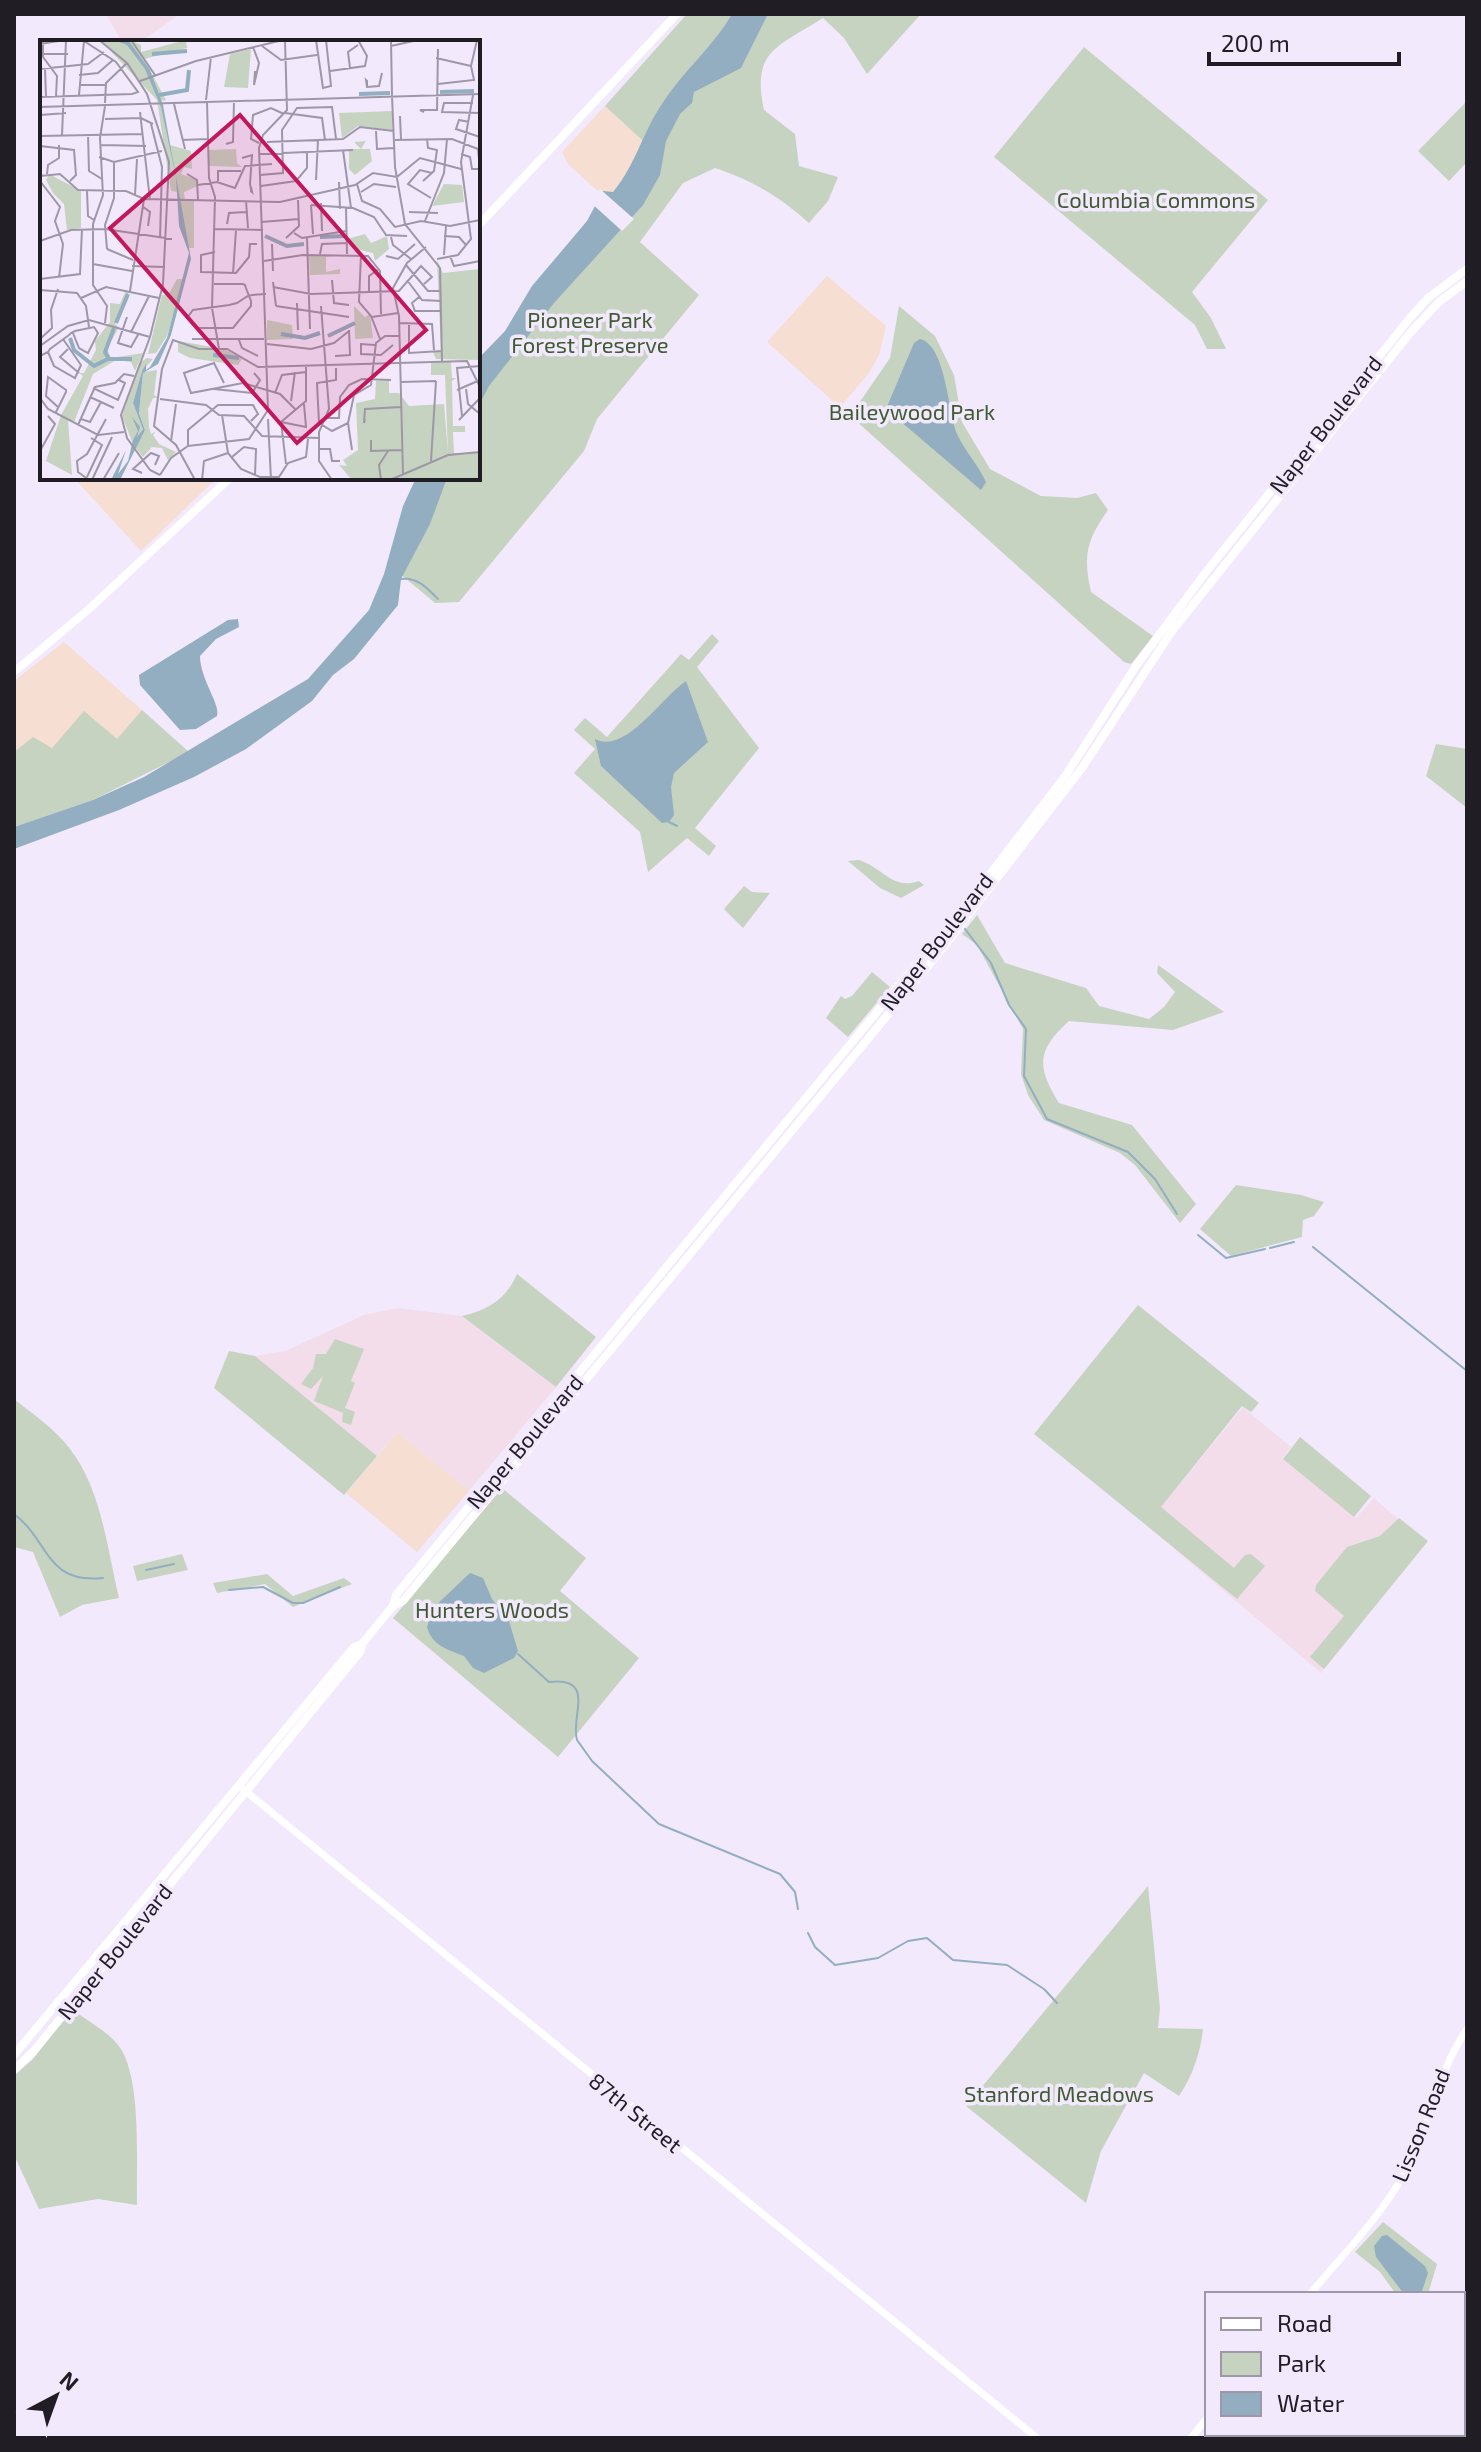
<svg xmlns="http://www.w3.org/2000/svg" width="1481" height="2452" viewBox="0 0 1481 2452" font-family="'Exo 2',sans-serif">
  <rect width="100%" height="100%" fill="#f2e9fd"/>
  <!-- commercial -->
  <g fill="#f6ded3">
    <polygon points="605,106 642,140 633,166 619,185 613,192 601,194 568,164 562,152"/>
    <polygon points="827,276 886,326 879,355 869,373 842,405 834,402 767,342"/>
    <polygon points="74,478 217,478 141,551"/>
    <polygon points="64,642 142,710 118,739 49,748 33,737 14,752 14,681"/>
    <polygon points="398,1432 469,1491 417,1552 346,1493"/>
  </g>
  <!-- education -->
  <g fill="#f3ddea">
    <polygon points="106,14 180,14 146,38 132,42 122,42"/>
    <polygon points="397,1308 462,1316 556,1387 469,1491 398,1432 377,1456 255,1356 285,1351 364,1315"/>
    <polygon points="1243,1407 1291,1447 1282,1458 1356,1518 1374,1498 1425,1543 1321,1673 1146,1525"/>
  </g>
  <!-- green -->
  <g fill="#c6d3c0">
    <path d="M687,14H921L867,74L844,38L823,18C778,47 751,50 764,110L795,134L799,166L838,177L828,201L809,223C780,197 752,180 715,168L683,183L640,242L699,295L597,419L584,451L459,602L435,603L398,572L431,478H478V377L650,169L642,140L605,106Z"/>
    <polygon points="1084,47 1268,200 1192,292 1211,318 1226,349 1207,349 1195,325 994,157"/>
    <polygon points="1467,101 1467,162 1449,181 1418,151"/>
    <path d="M899,306L935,336L954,375L962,422L990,469L1041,496L1077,498L1096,493L1108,510C1086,541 1083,556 1091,592L1153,636L1131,664L1124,662L854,419L855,409L890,358Z"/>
    <polygon points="712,634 719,641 697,667 759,748 695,828 716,846 709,856 687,838 648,872 640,832 574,773 595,749 574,730 585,718 607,737 681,654 689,660"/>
    <polygon points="142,710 189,752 93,800 14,827 14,752 33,737 52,748 84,711 117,739"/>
    <polygon points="1436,744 1467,749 1467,808 1426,776"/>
    <path d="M858,860C882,866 892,891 919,881L924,885L901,898L880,888L848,861Z"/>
    <polygon points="744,886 752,892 770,893 743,928 724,909"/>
    <path d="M977,915L1005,963L1086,988L1099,1006L1149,1019L1164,1007L1175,992L1157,973L1158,965L1224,1012L1173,1030L1069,1021C1037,1050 1036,1066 1059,1103L1132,1125L1196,1204L1180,1223L1135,1165L1120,1153L1044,1120L1028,1095L1021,1074L1023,1029L977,945L962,934Z"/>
    <polygon points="872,972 890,987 848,1037 826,1018 841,996 845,999 852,996"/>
    <polygon points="1236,1185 1301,1195 1324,1202 1314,1216 1303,1220 1302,1237 1231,1256 1200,1229"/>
    <path d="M517,1274L596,1337L556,1387L462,1316C489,1310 506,1299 517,1274Z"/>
    <polygon points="1138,1305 1259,1403 1251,1412 1242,1406 1161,1507 1234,1568 1245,1555 1251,1554 1265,1566 1237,1599 1034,1434"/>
    <polygon points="335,1339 364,1349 351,1381 355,1383 345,1408 355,1412 351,1425 342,1422 343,1413 314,1401 323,1376 311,1389 301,1384 313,1368 316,1354 326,1354"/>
    <polygon points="229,1351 255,1356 377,1456 344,1495 214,1388"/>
    <path d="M14,1399C34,1415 55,1429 70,1449C102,1490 107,1549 119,1598L82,1605L60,1617L33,1552L14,1547Z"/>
    <polygon points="1300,1437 1371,1496 1354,1517 1283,1459"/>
    <polygon points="502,1488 586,1558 560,1591 639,1658 558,1757 393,1618"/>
    <polygon points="1399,1518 1428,1541 1324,1669 1310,1657 1344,1616 1315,1591 1316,1585 1347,1547 1380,1536"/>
    <polygon points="182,1554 188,1570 137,1581 133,1566"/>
    <polygon points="267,1574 293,1596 344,1578 352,1584 293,1607 265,1584 217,1593 213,1583"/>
    <path d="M1148,1886L1160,2008L1158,2028L1203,2029C1200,2054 1193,2075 1179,2096L1144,2073L1101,2151L1086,2203L966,2106Z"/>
    <path d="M72,2009C86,2020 112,2034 121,2049C142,2084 136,2165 137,2205L98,2199L39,2209L14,2155V2076L33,2059Z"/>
    <polygon points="1383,2222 1437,2264 1428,2294 1396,2294 1380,2272 1355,2252"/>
  </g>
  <!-- water -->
  <g fill="#92aec0">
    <path d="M732,14H768L741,68L694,92L692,103L680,114L666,141L660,175L643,205L554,303L489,386L478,407V359L505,331L532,286L587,221L603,191L613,192C636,165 643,130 664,101C685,69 713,47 732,14Z"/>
    <path d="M920,339C946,345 948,412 957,434C965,451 978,465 986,482L981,490L886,409L914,343Z"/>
    <polygon points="416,478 447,478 430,524 401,579 398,605 354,659 333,675 312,701 246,749 194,777 119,810 14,849 14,827 93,800 144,777 308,679 369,610 384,574 403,506"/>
    <path d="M238,619L239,627L216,639L200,656C200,679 221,705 217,716L196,729L180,730L140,685L139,675L228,620Z"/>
    <path d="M686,681L708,742L674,773L671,787L674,815L669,822L662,823L601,766L595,739C625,755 662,697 686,681Z"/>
    <path d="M470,1573L483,1578L492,1599L509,1621L518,1651L514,1658L484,1673L473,1668L464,1656C449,1650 432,1646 427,1627L433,1608Z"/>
    <polygon points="1387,2235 1425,2266 1428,2273 1421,2294 1404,2294 1376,2257 1374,2246 1382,2236"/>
  </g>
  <!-- pier -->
  <polygon fill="#f2e9fd" points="600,189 634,219 622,231 590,202"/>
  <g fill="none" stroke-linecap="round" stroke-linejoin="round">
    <!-- stream -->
    <g stroke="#92aec0" stroke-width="2">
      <path d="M401,579C417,577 426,587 438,599"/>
      <polyline points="669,822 677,826"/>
      <polyline points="965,929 991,963 1009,1005 1026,1029 1024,1076 1047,1119 1128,1152 1155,1179 1177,1214"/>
      <polyline points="1198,1235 1226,1258 1265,1249"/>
      <polyline points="1313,1247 1467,1371"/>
      <polyline points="1270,1248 1294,1242"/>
      <path d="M14,1514C50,1541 45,1584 103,1578"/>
      <polyline points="146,1570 174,1564"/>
      <polyline points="229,1590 263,1587 293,1603 303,1603 340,1587"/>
      <polyline points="423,1612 430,1615"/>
      <path d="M518,1654L549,1682C597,1676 570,1717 577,1740L592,1761L659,1824L780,1874L795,1892L798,1909"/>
      <polyline points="808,1933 815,1947 835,1965 878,1958 908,1941 927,1938 953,1960 1007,1965 1044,1989 1057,2003"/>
    </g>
    <!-- tertiary -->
    <g stroke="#fff" stroke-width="7">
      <polyline points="243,1789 1037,2438"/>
      <path d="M1310,2294C1345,2252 1388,2210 1411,2160C1432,2115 1439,2070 1467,2029"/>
      <polyline points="1191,2438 1207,2418"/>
    </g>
    <!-- secondary -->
    <g stroke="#fff" stroke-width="8">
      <polyline points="478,226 677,14"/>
      <polyline points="14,672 89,609 230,478"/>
      <polyline points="393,1606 396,1595 984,882 1066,775 1136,666 1206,572 1410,318 1428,298 1467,269"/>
      <polyline points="14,2055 354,1647 362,1644"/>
      <polyline points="14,2070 33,2052 360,1652 362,1644 393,1606 403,1601 943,948 1082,768 1172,631 1410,333 1439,302 1467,281"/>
    </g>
  </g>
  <g text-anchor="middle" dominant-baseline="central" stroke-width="7" stroke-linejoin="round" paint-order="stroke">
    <!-- park labels -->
    <g font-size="22" fill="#405b32" stroke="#f2e9fd">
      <text x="1156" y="199">Columbia Commons</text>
      <text x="590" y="319">Pioneer Park<tspan x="590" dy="25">Forest Preserve</tspan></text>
      <text x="912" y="411">Baileywood Park</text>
      <text x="492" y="1609">Hunters Woods</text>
      <text x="1059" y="2093">Stanford Meadows</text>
    </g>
    <!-- street labels -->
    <g font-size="22" fill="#211d25" stroke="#f2e9fd">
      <text transform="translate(1325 424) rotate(-52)">Naper Boulevard</text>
      <text transform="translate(936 941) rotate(-52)">Naper Boulevard</text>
      <text transform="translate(524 1441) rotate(-50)">Naper Boulevard</text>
      <text transform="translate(114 1951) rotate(-51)">Naper Boulevard</text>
      <text transform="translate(636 2112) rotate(39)">87th Street</text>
      <text transform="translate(1420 2125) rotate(-68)">Lisson Road</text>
    </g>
  </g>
  <!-- overview -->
  <g transform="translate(40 40)">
    <rect width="440" height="440" fill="#f2e9fd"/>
    <path d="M90,0L101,5V12L146,0L147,8L104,19L126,60L120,61L130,105L151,111L152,129L144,127L141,134L157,140L158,146L144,152L145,161H154V208H148L141,188L139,152L131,151L117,60L61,1ZM211,9L208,48L184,47L190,14ZM352,71V90L318,86L302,98L299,73ZM326,101L321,109H330L332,121L315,135L309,129V109H321L314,102ZM196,109L197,123L202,127L169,126L168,110ZM9,134L41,151V188L27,190L24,164L13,153L6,140ZM404,144L422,145L424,162L392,166ZM325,194L331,203L347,196L349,209L335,221L333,213L312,208L307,199ZM304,215L286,217V232L300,229V234L270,235L269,216ZM397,220L403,233L440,229V320L396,319L393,312H401ZM137,239H144L127,296L116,313L108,314L122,255H128ZM85,252H89L75,284L79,287L67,309L71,318L103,313L95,331L91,322L76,320L53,334L34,382L28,380L32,435L6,421L21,375L43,336L39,333H44L56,310L55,301L70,282V263L80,264ZM314,266L325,277L330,274L333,298L315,299ZM227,280L252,285L253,299L227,300ZM138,301L184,309L202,319L198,325L150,318L138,312ZM107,318L113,319L102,331L93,363L103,388L93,404L82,376L99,323ZM391,322H411L412,338H416L412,341L413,386H425V392H413L414,413H440V440H312L299,425L307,426L303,420L318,410L316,363L335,359L336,341L349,340V353H359L369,366L404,364L408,413L405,335H391ZM117,330L114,355L119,358H113L108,369L109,387L111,394L116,391L113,395L119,404L136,412L128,420L122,408L112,407L103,417L95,407L105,390L99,372L103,332Z" fill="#c6d3c0"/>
    <path d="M74,0H88L110,30L123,65L151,219L131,295L118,324L103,333L99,373L105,390L80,440H71L86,410L78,434L88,421L93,400L98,391L92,377L100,387L97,397L103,389L93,363L102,331L106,324V330L110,327L127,298L149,213L139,186L136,137L121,67L105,29L87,5Z" fill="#92aec0"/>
    <path fill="none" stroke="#92aec0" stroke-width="4" d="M112,14L147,11M400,52L434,51M319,54L350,53M119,55L147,50L149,30M225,196L247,206L264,204M280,197L304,196M76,283L88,254M241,294L265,298L280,293M288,296L315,283M30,298L34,310L54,326L68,319H92M173,315L199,318M69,319L65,312L74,288"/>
    <path fill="none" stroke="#9e97a7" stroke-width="2" d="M3,0V17L17,36L16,56M59,0L87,23L107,54L129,122L123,244L110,297L81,375L87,398L110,430L120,435M91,0L115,35M276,0L283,48L291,46L286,0M351,0L352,56M0,4L25,0M222,6L241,20L277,15M351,6L378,0M213,7L219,23L214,45L215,31M0,14H28M396,18L431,26M5,28L6,57M310,28L308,12L318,5M0,29L48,24L64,12M290,31L325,26L327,16L318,0M39,35L58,33L73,20M100,41L156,21L243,0M398,44L434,40L431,26L437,0M39,45H65M327,47L326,40L327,41V47L339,46L342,33M352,56L355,127L365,184L400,228L402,321M0,57L92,54L98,52L76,22L44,1L39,55M166,60L171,17M167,62L169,138L175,157L172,268L179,309M65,63L66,43L87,23M433,63H404L402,72L440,73M134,64L145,109M65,66L60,98L63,155L53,184V245L67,266L65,283M0,67L440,54M100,72L110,160M384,72L380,70H397L398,9M245,73L282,78L285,100M0,75L26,73M360,76L361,100M65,79L101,78L113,84M429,82L419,80L416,89L440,97M111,84L122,127L120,199M336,91L337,109L354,108M48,94L49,131L62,139M22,95L26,0M0,96L103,94M142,100L167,99M355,100L412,99L438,109L440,128M227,102L303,99L320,87L354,91M219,103L211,99L213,75L231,68L244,74M186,104L193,102L194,61M61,105L106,106M0,106L34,110L36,135L30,141M303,110L311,168M220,114L313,110M421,114L430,117L432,129H440M59,117L74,122L122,111M202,118L212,115L210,144L211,149V151L212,152L211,147M7,134L8,125L19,118V105M147,134L157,140L158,160M220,135L243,133L242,90L257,68L292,67L296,99M0,136L20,134L38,150L86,151L104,159L240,162L315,145L333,133L357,137L380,118L421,129M276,140L278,100M0,141L20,167L15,181L23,204L19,238M178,141V131H201M383,141L394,131L397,110L388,108L387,99M299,142L300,169M317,144L322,161L340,169L355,187L381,181L410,186L440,180M158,145L177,142L195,148L205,126L232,124M221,146L256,141L267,128V112M47,151L48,176L54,180M321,152L334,144L356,147M95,155L97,119M391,158L368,144L380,130L392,133M206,161L208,188M281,163L282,191M271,165L313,168L334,177L346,195L367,196M271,165L273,194M102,166L110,172L108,186M306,168L307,214M369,172L398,173M385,181L404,133L407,99M221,182L259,179M187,184L189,173L206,172M175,189L223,190M254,193L262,198L306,191M404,196L419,197L426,205M267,197L270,289M351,197L353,205L371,219M246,198L259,186L258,160M0,201L31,190L65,189L132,199M232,204L233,231M67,209L65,185L74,158V122M67,209L93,220M175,212L161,215V232L196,233L209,217L210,204H217M280,214L282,204L307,203M321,214L319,262L331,276L340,299M404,215L406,186M346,216L358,219L375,204M410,216L414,226L440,221M397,219L418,215L431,199L421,122L433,55M224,221L263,215L328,216L340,231L341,274M53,224L92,231M366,225L388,251H400M92,226L125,227M193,234L196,190M0,239L40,234L42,189M292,240L294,263L309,265M367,240L382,260L401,261M233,242L236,266M174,244H203L205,245L206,248L209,256L211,261V266L193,288H156L147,278L153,270L189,265L197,263L206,257L208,256H209L212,255L226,254M233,247L271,254L359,251L381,226L392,237L384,244M0,250L37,253L46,266L49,287M90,251L104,159M329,251V236L339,229M379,257L372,263L375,271H401M41,258L66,247L119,258M257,263L258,290M236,266L309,277M281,266L289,369L279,392V421L292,440M87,277L78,303L91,307L99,293M332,277L358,273M359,283L392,284L394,310M369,285V313L402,311M91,292L109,256M0,299L12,288L11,270L18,249M152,299H224M199,300L202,308L218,316M227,304L271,309L294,303L309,291M335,305L321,304V314L341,315L353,305M0,306L28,286L49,280L110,297M28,309L20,317L39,333M8,312L14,326L35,338L41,325L23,299M0,316L8,312L10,309L29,295L31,293L35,291L54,287L58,293L48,313L39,308L33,293M295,316L310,315L309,290M296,328V340L277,343L279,383L292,391L308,383L314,355L331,345L336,303L345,296H359M361,342L396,341M184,343L174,323L144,333L151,353L203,343L240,354L255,369M53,348L78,360L85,343L79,340M174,349L212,353L220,340L214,333M426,349L428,364L440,374M417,350L440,340M235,353L242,335L266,332M50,357L74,368M0,358L8,369L58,395L84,392M120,359L166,365L179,375L204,376L222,396L279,398M251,361L255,332M16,373V372L26,352V350L8,337L6,356L19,368M182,375L188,413L201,429L220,437H239L248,423L266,417L268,399M422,376L417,328L440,326M287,378H299L300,357L309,345L322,339L351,340M41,379L50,382L61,362M228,379L231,440M325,379L324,383L325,369L361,367M419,380L440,358M241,382L266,387L264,364M308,383L312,410M38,385L55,347L75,343L84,334L94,336M331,400V411L362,410M131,401L136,364M148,406V390L178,365H213L218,374L211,381M279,409H290L292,421H300M0,411L15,384L8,376M192,417L204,407L216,409L215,435M391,421L396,341M246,424L241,382L266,361V325M102,433L93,429L111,413L119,416L115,425M363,434L359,276L353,248L367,223L386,207M120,435L131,418L148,406L209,399L228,370L219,108L223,95L247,70L245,0M47,437L62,405L51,398M49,440L38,432L37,421L47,414L66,379M52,440L72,397M63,440L79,413M155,440L136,405L114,386L122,329L133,300L159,309H187L218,327L427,321L440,347M162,440L164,421L188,413M341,440L339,425L348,411M350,440L408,415L440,412"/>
    <path fill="#c2185b" fill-opacity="0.15" stroke="#c2185b" stroke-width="4" d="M200,75L386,290L257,403L70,188Z"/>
    <rect width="440" height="440" fill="none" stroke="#211d25" stroke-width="4"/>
  </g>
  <!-- border -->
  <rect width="1481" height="2452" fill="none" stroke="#211d25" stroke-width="32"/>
  <!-- legend -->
  <rect x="1205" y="2292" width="260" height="144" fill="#f2e9fd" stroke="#9e97a7" stroke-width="2"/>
  <rect x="1221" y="2318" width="40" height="12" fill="#ffffff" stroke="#9e97a7" stroke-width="2"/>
  <text x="1277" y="2332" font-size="24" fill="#211d25">Road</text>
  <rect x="1221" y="2352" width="40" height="24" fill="#c6d3c0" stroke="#9e97a7" stroke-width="2"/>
  <text x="1277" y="2372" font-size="24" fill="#211d25">Park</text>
  <rect x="1221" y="2392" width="40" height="24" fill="#92aec0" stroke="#9e97a7" stroke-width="2"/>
  <text x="1277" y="2412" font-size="24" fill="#211d25">Water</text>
  <!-- north arrow -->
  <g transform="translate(56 2396) rotate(41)" stroke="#f2e9fd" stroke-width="6" paint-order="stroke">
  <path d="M0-6L14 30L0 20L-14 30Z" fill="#211d25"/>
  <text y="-12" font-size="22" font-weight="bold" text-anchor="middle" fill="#211d25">N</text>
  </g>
  <!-- scale -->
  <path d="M1209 52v12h190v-12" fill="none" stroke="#211d25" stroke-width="4"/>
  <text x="1221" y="52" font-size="24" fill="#211d25" stroke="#f2e9fd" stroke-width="6" paint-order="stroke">200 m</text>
</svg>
